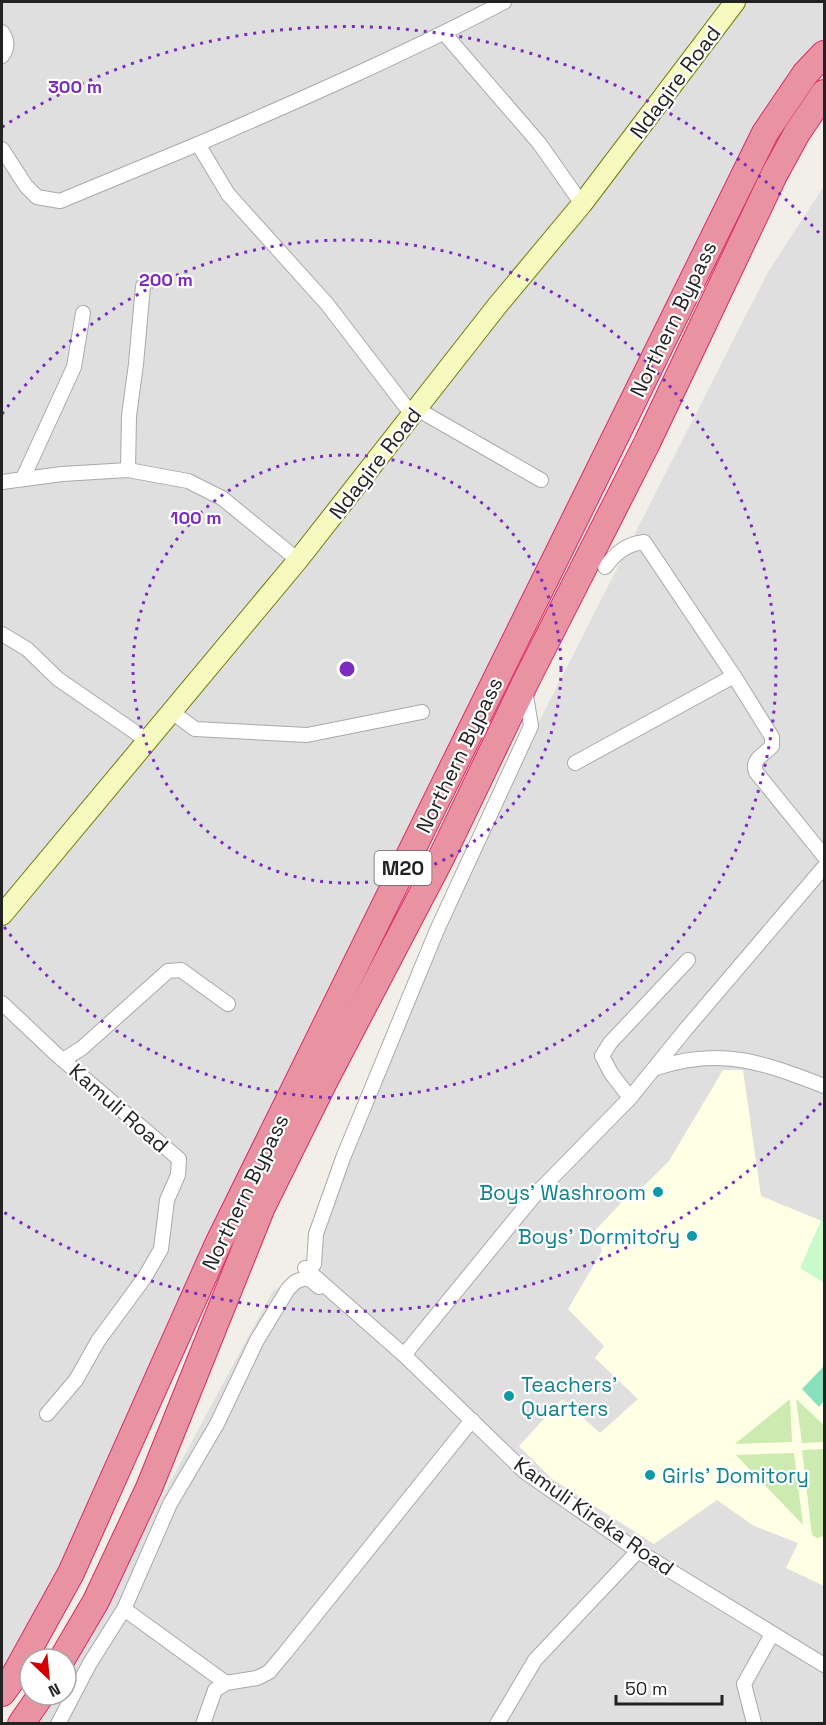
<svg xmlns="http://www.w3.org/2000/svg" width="826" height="1725" viewBox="0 0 826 1725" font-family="'Space Grotesk',sans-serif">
  <rect width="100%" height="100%" fill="#f2efe9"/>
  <!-- residential -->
  <g fill="#e0dfdf">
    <polygon points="2,2 824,2 824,54 805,74 2,1693"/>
    <polygon points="824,186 824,1723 40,1724 55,1695 66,1695 66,1675 273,1291 306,1272 430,936 768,272"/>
  </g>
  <!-- education -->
  <polygon fill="#ffffe5" points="723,1070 743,1070 761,1196 822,1221 824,1216 824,1586 786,1568 798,1543 754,1526 717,1500 654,1544 552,1479 519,1446 562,1399 600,1433 638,1399 595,1358 604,1346 568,1309 602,1251 600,1245 589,1237 621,1203 646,1184 669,1161"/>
  <!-- grass -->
  <g fill="#cdebb0">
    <polygon points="790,1399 792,1442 735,1444"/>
    <polygon points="796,1399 824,1425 824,1442 802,1443"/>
    <polygon points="824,1449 824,1536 817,1538 812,1535 802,1450"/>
    <polygon points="794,1453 803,1525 736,1455"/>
  </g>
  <!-- park -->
  <polygon fill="#c8facc" points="824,1214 824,1283 800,1268"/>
  <!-- pitch -->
  <polygon fill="#88e0be" points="824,1366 824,1401 819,1407 802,1389"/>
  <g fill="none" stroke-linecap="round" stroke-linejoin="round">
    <defs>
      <g id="street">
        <path d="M2,32C8,41 8,48 2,56"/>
        <polyline points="444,33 539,143 582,204"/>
        <path d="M198,144C302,99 405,54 504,2"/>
        <polyline points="2,149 26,186 37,197 60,201 198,144 228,194 327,304 413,416"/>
        <polyline points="417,409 541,480"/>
        <polyline points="128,470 129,416 136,364 143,286"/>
        <polyline points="23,478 74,367 83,313"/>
        <polyline points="2,482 62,474 128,470 188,481 222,498 298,560"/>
        <path d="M605,567C616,553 626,544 644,542L734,676"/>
        <polyline points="2,634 27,649 58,679 148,741"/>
        <polyline points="172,712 195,729 307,735 422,712"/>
        <path d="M575,763L734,676L772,737V746C764,755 751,759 756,772L824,856"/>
        <polyline points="2,1003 57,1055 179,1159 178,1175 167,1200 161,1249 145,1277 98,1341 76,1380 47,1414"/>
        <polyline points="63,1060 82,1048 168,971 181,970 228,1004"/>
        <path d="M656,1068C721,1046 764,1063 824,1086"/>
        <polyline points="630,1098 611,1073 602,1056 610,1043 688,960"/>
        <polyline points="305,1268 404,1355 525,1472 638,1551 824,1665"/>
        <polyline points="309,1271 314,1264 316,1234 343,1158 437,930 531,726 525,689"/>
        <polyline points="404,1355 534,1196 630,1098 686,1029 824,867"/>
        <polyline points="124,1609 170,1504 217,1424 257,1340 288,1289 295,1282 305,1278 311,1280 319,1287"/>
        <polyline points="754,1723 744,1684 772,1634"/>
        <polyline points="58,1724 90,1663 124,1609 226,1683"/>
        <polyline points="203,1724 215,1690 226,1683 257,1678 269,1672 285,1653 472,1420"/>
        <polyline points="497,1724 535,1660 638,1551"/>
      </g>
      <polyline id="secondary" points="2,915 298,560 497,306 582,204 735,2"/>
      <g id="highway">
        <polyline points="62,1659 96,1601 149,1488 262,1207 325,1080 441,858 526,681 647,443 774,175 797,133 824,93"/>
        <polyline points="2,1693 13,1678 71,1573 218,1244 765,133 805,74 824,54"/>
        <polyline points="21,1724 41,1695"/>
      </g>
    </defs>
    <!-- street casing -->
    <use href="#street" stroke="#a9a9a9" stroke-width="16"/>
    <!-- secondary casing -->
    <use href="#secondary" stroke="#707d05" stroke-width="22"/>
    <!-- highway casing -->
    <use href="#highway" stroke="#dc2a67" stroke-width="28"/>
    <!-- street -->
    <use href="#street" stroke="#fff" stroke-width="14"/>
    <!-- secondary -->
    <use href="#secondary" stroke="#f7fabf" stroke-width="20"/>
    <!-- highway -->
    <use href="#highway" stroke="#e892a2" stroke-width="26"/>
  </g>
  <!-- distance rings -->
  <g fill="none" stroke="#7b2cbf" stroke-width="3" stroke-dasharray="3 6">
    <circle cx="347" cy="669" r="214"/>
    <path d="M2 414A429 429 0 1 1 2 924"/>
    <path d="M821 1103A643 643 0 0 1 2 1211M2 127A643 643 0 0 1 821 235"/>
  </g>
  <!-- markers -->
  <g fill="#0f9aa8" stroke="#fff" stroke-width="2">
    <circle cx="658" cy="1192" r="6"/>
    <circle cx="692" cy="1236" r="6"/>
    <circle cx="509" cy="1396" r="6"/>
    <circle cx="650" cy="1475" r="6"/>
  </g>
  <g text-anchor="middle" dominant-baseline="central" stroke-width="4.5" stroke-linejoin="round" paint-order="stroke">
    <!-- shield labels -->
    <rect fill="#fff" stroke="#646464" stroke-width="1.5" x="374.5" y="851" width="57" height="34" rx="4.5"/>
    <g font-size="20" font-weight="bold" fill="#222">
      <text x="403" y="868">M20</text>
    </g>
    <!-- street labels -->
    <g font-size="21" fill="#222" stroke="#fff">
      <text transform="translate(675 82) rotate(-53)">Ndagire Road</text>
      <text transform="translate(673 319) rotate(-64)">Northern Bypass</text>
      <text transform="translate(375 463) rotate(-52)">Ndagire Road</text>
      <text transform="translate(459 755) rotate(-64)">Northern Bypass</text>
      <text transform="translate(119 1108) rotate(41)">Kamuli Road</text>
      <text transform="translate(245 1192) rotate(-64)">Northern Bypass</text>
      <text transform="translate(594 1516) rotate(35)">Kamuli Kireka Road</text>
    </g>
    <!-- culture labels -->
    <g font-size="21" fill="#0d838f" stroke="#fff" text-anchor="end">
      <text x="646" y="1192">Boys' Washroom</text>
      <text x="680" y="1236">Boys' Dormitory</text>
      <text x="521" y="1384" text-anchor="start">Teachers'<tspan x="521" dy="24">Quarters</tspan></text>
      <text x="662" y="1475" text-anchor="start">Girls' Domitory</text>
    </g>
  </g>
  <circle cx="347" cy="669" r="9" fill="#7b2cbf" stroke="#fff" stroke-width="3"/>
  <g font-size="18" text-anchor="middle" font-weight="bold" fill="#7b2cbf" stroke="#fff" stroke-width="4.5" stroke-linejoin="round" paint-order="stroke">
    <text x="75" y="93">300 m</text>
    <text x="166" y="286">200 m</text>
    <text x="196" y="524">100 m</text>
  </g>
  <!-- border -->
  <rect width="826" height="1725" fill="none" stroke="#222222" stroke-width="6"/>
  <!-- north arrow -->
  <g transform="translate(48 1677) rotate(154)"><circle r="28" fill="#ffffff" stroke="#a7a7a7" stroke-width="1.5"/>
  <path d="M0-4.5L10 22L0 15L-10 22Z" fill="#d40000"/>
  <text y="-9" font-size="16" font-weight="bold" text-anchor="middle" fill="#222222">N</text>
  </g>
  <!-- scale -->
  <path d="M616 1695v9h106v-9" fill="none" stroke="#222222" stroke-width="3"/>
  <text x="625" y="1695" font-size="18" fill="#222222" stroke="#ffffff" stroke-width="4.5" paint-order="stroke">50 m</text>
</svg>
